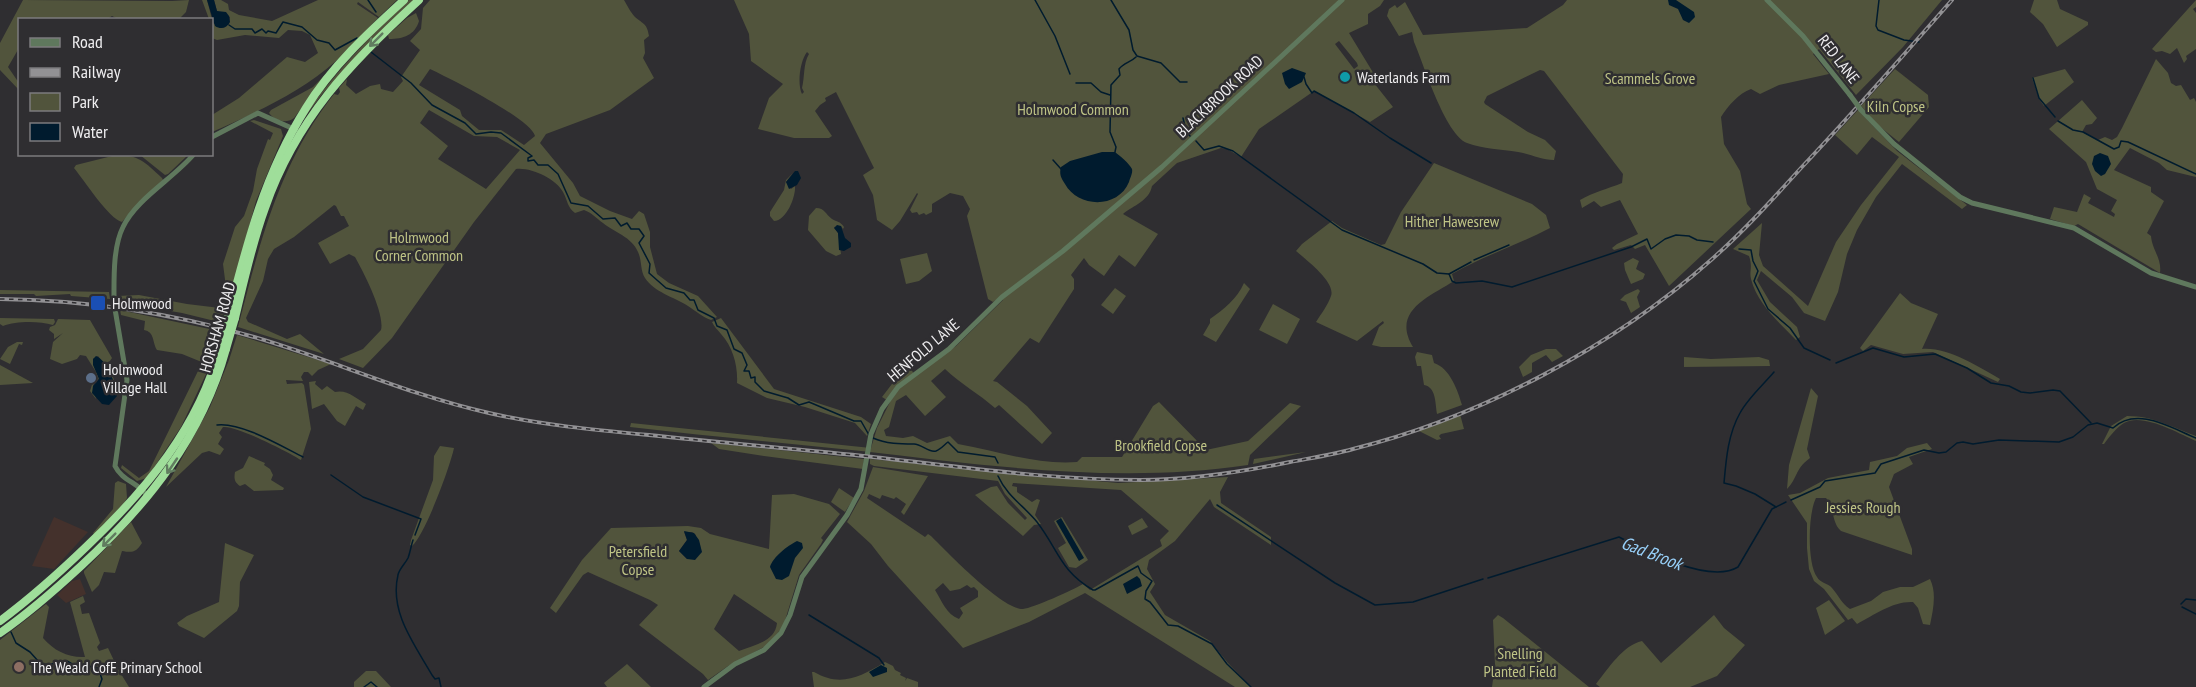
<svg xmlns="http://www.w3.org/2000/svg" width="2196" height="687" viewBox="0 0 2196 687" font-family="'PT Sans Narrow',sans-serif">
  <rect width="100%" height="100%" fill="#2f2e31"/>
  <!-- commercial -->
  <g fill="#44312c">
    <polygon points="54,517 88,532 54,569 32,566"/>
    <polygon points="80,579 86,594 66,603 57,595 72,581"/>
  </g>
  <!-- green -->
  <g fill="#51543c" fill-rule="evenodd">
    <polygon points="23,0 172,1 189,0 186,12 179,19 118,19 112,16 106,20 20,20 19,48 8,67 19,83 19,90 0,70 0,43"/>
    <path d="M202,0H207L213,23L221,28L229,24L230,17L217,11L214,0H221L228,4L229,10L239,15L272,21L318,0H397L379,17L358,2L357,4L378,18C364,32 351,49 336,61C300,93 255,113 212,132V115L239,98L287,57L305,62L318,53L310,35L302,31L288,30L279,38L245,35L217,40L212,38V20L209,19Z"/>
    <path d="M409,0H417L356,57L323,93L298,126C331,76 365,41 409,0Z"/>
    <path d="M430,0H624C627,5 631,13 635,17C643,24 647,23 649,36L644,40L645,53L643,58L654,78L610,110L546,134L540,143L573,183L580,196L610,211L632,219L639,211L644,214L650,232V247L657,274L669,283L698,296L717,317L711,320C702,317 696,311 688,306C674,297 654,292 645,278C640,270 642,260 638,252C632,237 614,232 603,223C596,218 592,213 584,210L575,213C567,207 568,201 563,192C556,179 531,167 516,169L512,174L474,222L392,338L363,368L339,359L363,349L381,330C385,314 364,273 355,257L349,254L330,264L318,243L349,226L344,216H341L336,206L334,205L294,237L274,249L268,259L263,281L246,318L248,322L287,339L300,334L324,354L238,327C260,242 279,164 334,94L338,95L340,92L339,88L347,79L346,85L356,94L370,86L380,84L381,89L393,92L403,81L401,77L420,50L410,41L421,29L423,8ZM430,69C449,78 531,119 535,136L524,145L501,130H479L462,116L460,110L419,85ZM429,110L474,136L497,137L520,150L486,189L438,159L448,146L420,123Z"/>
    <path d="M734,0H1384L1380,6L1368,14V24L1349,33L1377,79L1374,83L1393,107L1370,122L1314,91L1259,129L1241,157L1227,149L1221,148L1177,163L1152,186C1149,201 1134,205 1123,214L1158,234L1135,267L1119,255L1104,276L1089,265L1084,258L1071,275L1074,279V289L1039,343L1030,338L993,381L997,382L1027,406L1052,433L1042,444L999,405L995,408C979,394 961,384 945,369L931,381L946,397L925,416L906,395L896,401L889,427L884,430L886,436L903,438L913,436L927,443L950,436L958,444C998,451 1036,465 1077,462L1082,457H1122L1153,406L1159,402L1206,450L1248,441L1290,403L1301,406L1250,455L1248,465C1119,484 990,466 861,451C784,443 707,436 630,427L631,423L871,448L877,428L890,402L882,397L895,380L911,369L915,376L956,346L1003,300L1000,297L993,302L988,299L967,216L970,209L963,196L950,193L932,204V212L926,215L924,213L919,215L917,212L912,213L910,210L918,194L917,193L900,221L892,230L877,220L873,195L863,175L874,168L836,92L825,98L826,101L820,105L815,111L832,136L829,138H794L758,129L769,98L783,84L751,61L749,34ZM1339,41L1357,63L1358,66L1354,69L1335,44ZM807,52L809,54C803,64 805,76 802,88L804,92L802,94C797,84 800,61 807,52Z"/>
    <path d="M1567,0H1942L1903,47L1856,95L1819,49L1813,54L1829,74L1779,85L1760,94L1751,89C1739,93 1728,106 1721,117L1724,144L1740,171L1747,204L1751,209L1669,286L1645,245L1635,249L1631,245L1614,250L1612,248L1617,244L1638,234L1620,200L1601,207L1594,201L1582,208L1580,200C1594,192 1607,189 1622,183L1623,174L1544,71L1540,70L1487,96L1484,102L1485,104L1528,132L1545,140L1556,151L1554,160C1541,160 1530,154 1518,152C1501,149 1483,149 1467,143C1445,134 1424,65 1414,42L1412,32L1399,36L1387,16L1389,9L1395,5L1397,8L1405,2L1423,35L1527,28L1563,5Z"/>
    <polygon points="2034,0 2057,0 2060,9 2088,22 2088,25 2057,47 2043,24 2030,12"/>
    <polygon points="2196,0 2196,7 2193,9 2196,13 2196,49 2186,56 2187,59 2184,63 2177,48 2170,54 2162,51 2156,52 2152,49"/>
    <path d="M416,13L419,21C415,35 403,39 389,39L388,35L407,18Z"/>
    <path d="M2156,59L2168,73L2171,83L2176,86L2181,85L2190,100L2194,98L2196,102V177L2167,170L2159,163L2130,148L2114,170L2151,187V192L2164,201L2147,233L2151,236C2152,250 2162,258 2160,273L2078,224L2074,226L2050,219L2054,207L2077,212L2084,194L2091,198L2088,203L2114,217L2115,214L2111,211L2117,200L2097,189L2086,162L2049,129L2082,100L2097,118L2092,124L2086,125L2082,132L2098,140L2105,137L2112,140L2117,137L2122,128Z"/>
    <path d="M332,68L294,118C286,124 275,121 269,113L271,110L313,87Z"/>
    <polygon points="1895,69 1928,95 1929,107 1899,142 1879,126 1861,106"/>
    <polygon points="2065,69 2074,82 2044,106 2039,99 2032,78"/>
    <path d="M1858,110L1897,151L1967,205L1962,209L1902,164L1876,197L1857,230L1847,254L1838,292L1825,321L1804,313L1792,297L1761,271L1757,280L1770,302L1797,327L1800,337L1796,340C1778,321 1758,305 1751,279C1749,271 1753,267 1749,256L1733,249L1762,223L1759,255L1763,266L1808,306L1836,242L1861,205L1899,157L1872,137L1857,155L1835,135Z"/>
    <polygon points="254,120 281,129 283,136 256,201 223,323 182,313 118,302 118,296 139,295 187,304 220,308 226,287 223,264 235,227 244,216 253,191 257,169 268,139 270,140 273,133 250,121"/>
    <path d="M116,155C139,155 145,162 162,178L163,180L133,209L122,222C109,219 84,180 74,168L76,165Z"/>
    <polygon points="140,155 188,155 168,174 165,175"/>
    <path d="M1434,163L1532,204L1546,215L1550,228C1518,245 1483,256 1452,274L1454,281C1429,297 1391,311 1413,347H1381L1372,345L1379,327L1384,323L1383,321L1357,341L1316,322C1321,314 1328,305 1331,296C1336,282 1306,260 1296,251L1302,244L1332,221L1342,228L1381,245L1385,244L1401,212Z"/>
    <path d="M793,173L786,182L791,189L795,186C796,197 786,221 774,221L770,216V212L784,190L786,180Z"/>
    <path d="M816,208C825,208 825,214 832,219C837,222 840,221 844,227L843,229L841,226L834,227L838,233L841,254L836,256L826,251L808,230L809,216Z"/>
    <polygon points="927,253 932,271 919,281 906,284 900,259"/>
    <polygon points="1633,258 1639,261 1636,269 1645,274 1643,279 1631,284 1625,270 1624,263"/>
    <path d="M1244,283L1250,289L1216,342L1203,335L1210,323V319C1224,309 1237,299 1244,283Z"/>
    <polygon points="1115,288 1126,296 1113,314 1101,305"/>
    <polygon points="1638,289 1640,291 1637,297 1640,307 1631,313 1626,302 1620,300 1625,295"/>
    <polygon points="0,290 109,292 110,299 71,296 70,294 36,296 34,294 0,294"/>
    <path d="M1900,293L1911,303L1938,314L1922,349C1948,347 1977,366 2000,379L1998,382L1933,352L1903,354L1871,345L1863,351L1860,348Z"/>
    <polygon points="1273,304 1300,319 1287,344 1259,330"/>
    <path d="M120,310L219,331L209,365L182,354L157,350C152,342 155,332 144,330L145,321L121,315Z"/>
    <path d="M0,318L54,319L55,322L53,325C39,321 16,321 3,326L0,324Z"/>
    <path d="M721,318L774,389L861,417L871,424L867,436L855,423L805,407L767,398L737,383C738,366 733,347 721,334C717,329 715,328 712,322Z"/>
    <path d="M58,319L90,320L112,358L107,365C112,372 116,384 117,393L110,372L98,356L93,359C93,367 97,370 99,378L93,386L96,399L90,391L96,372L86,356L80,355L77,359L62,364L50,359L53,342L63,333L54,339V334L49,330L50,327L55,325Z"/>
    <path d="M237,335L331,364L318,370L312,376L308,372H304L301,377L303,381L286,380L287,384L302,383L304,385L311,429L301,460C288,452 236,425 223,427L219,433L222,437L218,444L224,449L220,455L209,451L202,453L166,487L210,407L229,360Z"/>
    <polygon points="17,342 23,342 22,345 19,344 10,364 0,359 8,347"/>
    <polygon points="1546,349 1556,349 1563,356 1552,362 1546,355 1532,363 1532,372 1523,377 1519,367 1531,355"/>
    <path d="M1417,352L1432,355L1434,363C1450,368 1458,391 1462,405L1437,414C1435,402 1436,387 1424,385L1421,366H1417L1415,357Z"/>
    <polygon points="1684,357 1711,359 1759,357 1769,360 1770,366 1684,367"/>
    <polygon points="0,365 33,383 0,385"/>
    <polygon points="199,369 207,372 181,427 147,478 137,481 121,468 122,465 139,478 149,471"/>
    <path d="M316,381L315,384L322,390L327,386L335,392C347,389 357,399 366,404L363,410L356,406L345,426L337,421L324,404L312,409L309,382Z"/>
    <path d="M1811,388L1818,396L1807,449L1810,458C1794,470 1798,478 1787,489L1789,465Z"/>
    <polygon points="1460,414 1464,429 1441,434 1439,436 1441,439 1437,440 1419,431"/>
    <path d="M2127,416C2154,416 2171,427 2196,436V441C2178,433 2142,412 2124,423C2116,428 2110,436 2104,444H2102L2111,426Z"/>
    <polygon points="711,443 864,459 863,469 764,456 719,449"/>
    <path d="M1927,443L1932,449L1909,457L1913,464L1894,474L1889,487L1912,549V555L1841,531C1831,522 1835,508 1826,498H1816C1808,513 1807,563 1817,577C1820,583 1828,583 1832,588C1839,596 1841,603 1850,609L1871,601L1883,592L1900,587H1913L1930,579C1937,593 1933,610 1930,625L1923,624L1918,608L1913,602C1893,601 1874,615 1857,624L1852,618L1848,620L1824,589L1814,581L1809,569L1807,548V523L1788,495L1800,493L1828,478L1869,470L1870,462L1897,456L1907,448Z"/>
    <path d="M440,446L454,448C450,467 425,535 412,546L410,545L411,540L433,480L434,456Z"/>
    <polygon points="1306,452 1253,464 1254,459"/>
    <path d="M249,456L265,463L264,465L270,469L273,475L271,480L284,488L283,490L254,491L245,484L240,486C234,482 234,478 235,472L243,468Z"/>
    <path d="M870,459L1118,483L1228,477L1220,492L1221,503L1271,537V545L1214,507L1210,499L1175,541L1149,560L1147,569L1155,584L1150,592L1165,615L1210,641L1228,663L1251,687H1235L1085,593L1029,622L963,648L888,566L871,544L847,522L864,491L873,467L928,476L904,515L901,512L906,504L896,497L894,499L882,495L880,499L869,494L867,498L925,537L928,534L931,536C947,552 1003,610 1023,609C1033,608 1073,590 1083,584L1090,590L1162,546L1160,540L1169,531L1121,490L1013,483L1012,486L1017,487V492L1032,502L1037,499L1040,500L1035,515L1041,524L1034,525L1023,536L975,495L991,487L997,486L1008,503L1025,520L1027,518L1005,494L998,481L874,466L870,464ZM943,583L950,591L960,589L967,585L971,588L974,587L978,591V597L960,608L963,613L959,619C946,614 942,601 935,590Z"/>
    <polygon points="118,481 126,484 127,498 121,508 95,535 93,533 113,509 115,483"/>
    <polygon points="839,488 854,498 845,512 831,502"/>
    <path d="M794,494L829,504L840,514L821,538L823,540L821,544L799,575L783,627L766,646L728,666L708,680L703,674L639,625L658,605L650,600L588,572L583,575L556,613L550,608L582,560L611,528L688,526L701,528L710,534L769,549L772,495ZM684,532H692L696,535L687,559L679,551L687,540ZM734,594L777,623C775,642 754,645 739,651L716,631L714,629Z"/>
    <polygon points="1062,517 1088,560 1076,568 1069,567 1058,548 1066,543 1054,521"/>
    <polygon points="1142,518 1148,527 1132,535 1128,526"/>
    <path d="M131,522L142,543C136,552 133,553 122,551L115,573L104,572L99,585L92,592L84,573V571Z"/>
    <polygon points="225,543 254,555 240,582 239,606 237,611 204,638 179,626 177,623 187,616 219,602"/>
    <path d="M83,596L85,602L80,605L82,614L89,613L100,643L97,647L99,651L108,648L118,669L129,687H0V640L46,604L49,607L43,638C54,651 69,658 85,657L70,602Z"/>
    <polygon points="1829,600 1845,621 1825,635 1816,608"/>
    <polygon points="1498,615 1503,618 1589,687 1492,687 1495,665 1493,620"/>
    <path d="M1714,615L1724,628L1745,645L1717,676L1690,687H1600L1596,684C1608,669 1623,645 1642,641L1661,663Z"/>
    <path d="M885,662L893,666L895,670L901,673L900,675L906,678L905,681L907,678L918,682V687H814L812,672H814C840,687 859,678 885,662Z"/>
    <polygon points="627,664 651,687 607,687 604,683"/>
    <polygon points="366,671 376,671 391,687 354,687 354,682"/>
  </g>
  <!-- water -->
  <g fill="#001b2e">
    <path d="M207,0H214L217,11L226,12L229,16L230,22C227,28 221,30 215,26Z"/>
    <polygon points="1676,0 1694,12 1695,17 1689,23 1683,20 1678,9 1669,5 1668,0"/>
    <polygon points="1292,68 1306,73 1302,82 1289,89 1285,84 1282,73"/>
    <path d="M1102,152H1115C1120,156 1129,163 1132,169C1133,173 1130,178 1129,182C1118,209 1078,208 1065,184C1061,178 1059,174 1061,167L1070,161Z"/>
    <polygon points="2100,153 2108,156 2111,164 2105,174 2101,176 2095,171 2092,164 2094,156"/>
    <polygon points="795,171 798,171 801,178 797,185 789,189 786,182"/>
    <polygon points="837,225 841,226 845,238 851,243 851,247 844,251 839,250 838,233 834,228"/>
    <path d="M96,356C107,360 116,384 117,396L109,405L102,404L92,393L93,386L99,379L93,365V359Z"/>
    <polygon points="1061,518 1084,558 1079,561 1056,521"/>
    <polygon points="684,531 694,533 699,540 702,552 695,560 687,559 679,551 687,540"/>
    <path d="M797,541L802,543L803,548L795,558L789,576L782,580L776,579L770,567C773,557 787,546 797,541Z"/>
    <polygon points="1137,576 1140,579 1142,586 1127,594 1123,584"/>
    <polygon points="881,665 887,668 887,672 873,677 869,672"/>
  </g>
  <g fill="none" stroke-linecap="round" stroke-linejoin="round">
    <!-- stream -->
    <g stroke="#001b2e" stroke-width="1.5">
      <polyline points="368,0 376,12"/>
      <polyline points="1035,0 1055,36 1070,74"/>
      <polyline points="1111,0 1129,30 1133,50 1137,56 1161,63 1180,82 1187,82"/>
      <polyline points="1879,0 1876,26 1878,30 1904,40 1919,42"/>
      <polyline points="229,25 235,29 252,29 255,33 262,29 266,33 268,31 276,33 283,22 302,27 317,40 329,43 335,50 357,38"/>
      <polyline points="371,52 411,83 432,105 465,123 476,134 491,132 501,133 532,156 528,158 528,161 534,160 538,165 548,165 558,174 571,203 588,206 603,219 615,218 621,226 627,223 631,229 639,229 644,236 639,243 650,264 649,273 666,288 684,293 690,300 694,300 698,310 714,318 717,326 727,330 734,349 742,353 747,365 744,371 749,371 751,378 755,377 755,382 764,391 788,398 799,405 809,402 854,421 861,421 869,435"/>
      <polyline points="1304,77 1306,84 1312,93 1314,91 1354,113 1390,138 1431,163"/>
      <polyline points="2033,78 2039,98 2055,117"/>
      <polyline points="1076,83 1091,83 1101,92 1110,95"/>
      <polyline points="1183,118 1186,131 1190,136"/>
      <polyline points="2058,121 2073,130 2083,132 2114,149 2119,147 2121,141 2128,142 2196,174"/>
      <polyline points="1176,128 1187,133"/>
      <polyline points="1196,141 1204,150 1219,146 1233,151 1342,230 1423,264 1437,273 1449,274 1452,281 1456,283 1482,281 1512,287 1631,247 1647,239 1651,249 1665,239 1676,235 1689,236 1697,240 1713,242"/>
      <path d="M1115,152L1116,147L1110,132L1111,85L1120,75L1119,69C1123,63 1131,62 1136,57"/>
      <polyline points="1053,160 1061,169"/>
      <polyline points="1739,249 1751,250 1753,261 1758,271 1754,281 1768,309 1790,328 1804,348 1830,360"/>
      <polyline points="1474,260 1509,245"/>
      <polyline points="1449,274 1471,262"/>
      <polyline points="1836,363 1873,348 1904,357 1935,354 1967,368 1991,383 2009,386 2021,392 2030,393 2053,390 2060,391 2091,423"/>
      <path d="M1774,372C1763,385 1748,398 1740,413C1728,434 1726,460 1724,483L1736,486L1755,494L1776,507"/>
      <path d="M217,425C241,422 281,446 303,457"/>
      <path d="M873,438C886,444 901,444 914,444C922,444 928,453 936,451C941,449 944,445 948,442L958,452L995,457L998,463"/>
      <polyline points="331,475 363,497 421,519 415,535"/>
      <path d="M998,476C1007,496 1024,506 1037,522C1058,549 1060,571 1093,590H1095L1138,566L1141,573L1152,581L1146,591L1145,599L1150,602L1168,625L1178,626L1212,644L1227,664L1251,687"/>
      <path d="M1791,500L1820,487L1825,481L1875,473L1881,464L1924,450L1939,453L1946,452L1957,443L1963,442L1973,444L1999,440L2059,442L2073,437L2088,425L2097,423L2113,428C2137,406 2171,428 2196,438"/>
      <polyline points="1217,505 1335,583 1375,605 1413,602 1483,579"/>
      <path d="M413,540C411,546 410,553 408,558C405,564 399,569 398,575C389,612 415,645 432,675L435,679L439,678L441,687"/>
      <path d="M1488,578L1619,537C1645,551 1710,584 1738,567L1772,509L1786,502"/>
      <polyline points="2181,604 2186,599 2196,600"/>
      <polyline points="2182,607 2196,614"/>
      <polyline points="809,615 879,658 884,665"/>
      <polyline points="11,632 16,643 30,652 39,662 47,665 67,661 79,668 88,666 98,668 102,679 99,687"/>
      <polyline points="364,687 371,682 377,687"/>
    </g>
    <!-- minor -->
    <g stroke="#5f785d" stroke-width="5">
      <polyline points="1767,0 1803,36 1850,95"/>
      <polyline points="1861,110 1894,144 1960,197 1972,203 2074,228 2151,273 2196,287"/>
      <polyline points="212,137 258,113 296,130"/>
      <path d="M114,300C114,278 113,247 123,227C136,199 174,178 194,154"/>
      <path d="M115,309L127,380L115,466C122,481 140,483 148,497"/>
      <polyline points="704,687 735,664 764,650 781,633 790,615 802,577 847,515 861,489 871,434 882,409 898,387 949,349 1002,297 1063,251 1162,167 1342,0"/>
    </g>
    <!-- highway -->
    <g stroke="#9fde9a" stroke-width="8">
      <path d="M228,317C247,243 265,173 306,108C331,67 369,32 404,0"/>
      <path d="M235,318C244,281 252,243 265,208C296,119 351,62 419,0"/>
      <path d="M0,621C31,598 59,573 87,546C146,490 199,427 220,347"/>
      <path d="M0,633C29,613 55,590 81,566C147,505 202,437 226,349"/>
    </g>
    <defs>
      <path id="rail" d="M0,299C87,300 171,313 254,337C333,360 408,395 489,413C541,425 595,430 649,435C723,443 798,449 873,457C962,467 1051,480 1141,480C1191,480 1241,472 1290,462C1311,458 1332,455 1353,449C1479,418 1614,346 1711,260C1743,232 1772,200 1801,168C1853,113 1902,57 1952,0"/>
    </defs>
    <!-- rail casing -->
    <use href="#rail" stroke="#929194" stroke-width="4"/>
    <!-- rail -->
    <use href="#rail" stroke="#2f2e31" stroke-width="1.5" stroke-dasharray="4.5" stroke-linecap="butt"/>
    <!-- minor-bridge -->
    <g stroke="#5f785d" stroke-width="5">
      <polyline points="1850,95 1861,110"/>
      <polyline points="114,300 115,309"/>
    </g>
    <!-- highway-bridge -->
    <g stroke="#9fde9a" stroke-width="8">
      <polyline points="220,347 228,317"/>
      <polyline points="226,349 235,318"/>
    </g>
  </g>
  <!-- one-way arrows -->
  <defs><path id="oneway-shaft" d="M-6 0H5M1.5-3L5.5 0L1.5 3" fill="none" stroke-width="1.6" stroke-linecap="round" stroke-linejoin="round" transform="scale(1.5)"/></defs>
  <g stroke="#617d60">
    <use href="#oneway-shaft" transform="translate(376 40) rotate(135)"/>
    <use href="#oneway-shaft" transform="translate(172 466) rotate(124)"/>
    <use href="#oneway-shaft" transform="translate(109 540) rotate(135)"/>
  </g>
  <!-- markers -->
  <circle fill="#0f9aa8" stroke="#2f2e31" stroke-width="2" cx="1345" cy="77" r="6"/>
  <rect fill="#1a4fb4" stroke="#2f2e31" stroke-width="2" x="90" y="295" width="16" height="16" rx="3"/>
  <circle fill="#5c6f8a" stroke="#2f2e31" stroke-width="2" cx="91" cy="378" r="6"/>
  <circle fill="#8d6e63" stroke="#2f2e31" stroke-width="2" cx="19" cy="667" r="6"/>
  <g text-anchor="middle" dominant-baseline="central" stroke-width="5" stroke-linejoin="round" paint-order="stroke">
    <!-- street labels -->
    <g font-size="16" fill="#efeef0" stroke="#2f2e31">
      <text transform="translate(1839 59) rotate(52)">RED LANE</text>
      <text transform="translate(1219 96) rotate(-43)">BLACKBROOK ROAD</text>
      <text transform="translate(217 327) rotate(-74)">HORSHAM ROAD</text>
      <text transform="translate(923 350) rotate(-40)">HENFOLD LANE</text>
    </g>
    <!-- poi labels -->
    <g font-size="16" fill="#efeef0" stroke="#2f2e31" text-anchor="start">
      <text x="1357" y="77">Waterlands Farm</text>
      <text x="112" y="303">Holmwood</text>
      <text x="103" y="369">Holmwood<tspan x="103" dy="18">Village Hall</tspan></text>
      <text x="31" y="667">The Weald CofE Primary School</text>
    </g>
    <!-- park labels -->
    <g font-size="16" fill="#bfc486" stroke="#2f2e31">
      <text x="1650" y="78">Scammels Grove</text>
      <text x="1896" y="106">Kiln Copse</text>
      <text x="1073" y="109">Holmwood Common</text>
      <text x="1452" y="221">Hither Hawesrew</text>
      <text x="419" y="237">Holmwood<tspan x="419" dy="18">Corner Common</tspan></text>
      <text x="1161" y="445">Brookfield Copse</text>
      <text x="1863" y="507">Jessies Rough</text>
      <text x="638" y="551">Petersfield<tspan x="638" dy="18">Copse</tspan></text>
      <text x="1520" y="653">Snelling<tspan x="1520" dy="18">Planted Field</tspan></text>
    </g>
    <!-- water labels -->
    <g font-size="18" font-style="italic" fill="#98d1fa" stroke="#2f2e31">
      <text transform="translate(1652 553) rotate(21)">Gad Brook</text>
    </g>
  </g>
  <!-- legend -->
  <rect x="18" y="18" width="195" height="138" fill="#2f2e31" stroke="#7c7b7d" stroke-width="1.5"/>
  <rect x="30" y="38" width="30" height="9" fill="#5f785d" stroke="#7c7b7d" stroke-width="1.5"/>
  <text x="72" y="48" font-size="18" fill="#efeef0">Road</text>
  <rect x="30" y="68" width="30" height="9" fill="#929194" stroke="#7c7b7d" stroke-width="1.5"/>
  <text x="72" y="78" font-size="18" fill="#efeef0">Railway</text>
  <rect x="30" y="93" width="30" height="18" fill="#51543c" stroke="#7c7b7d" stroke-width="1.5"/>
  <text x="72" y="108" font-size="18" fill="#efeef0">Park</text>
  <rect x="30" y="123" width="30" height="18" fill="#001b2e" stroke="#7c7b7d" stroke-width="1.5"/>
  <text x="72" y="138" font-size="18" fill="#efeef0">Water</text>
</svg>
